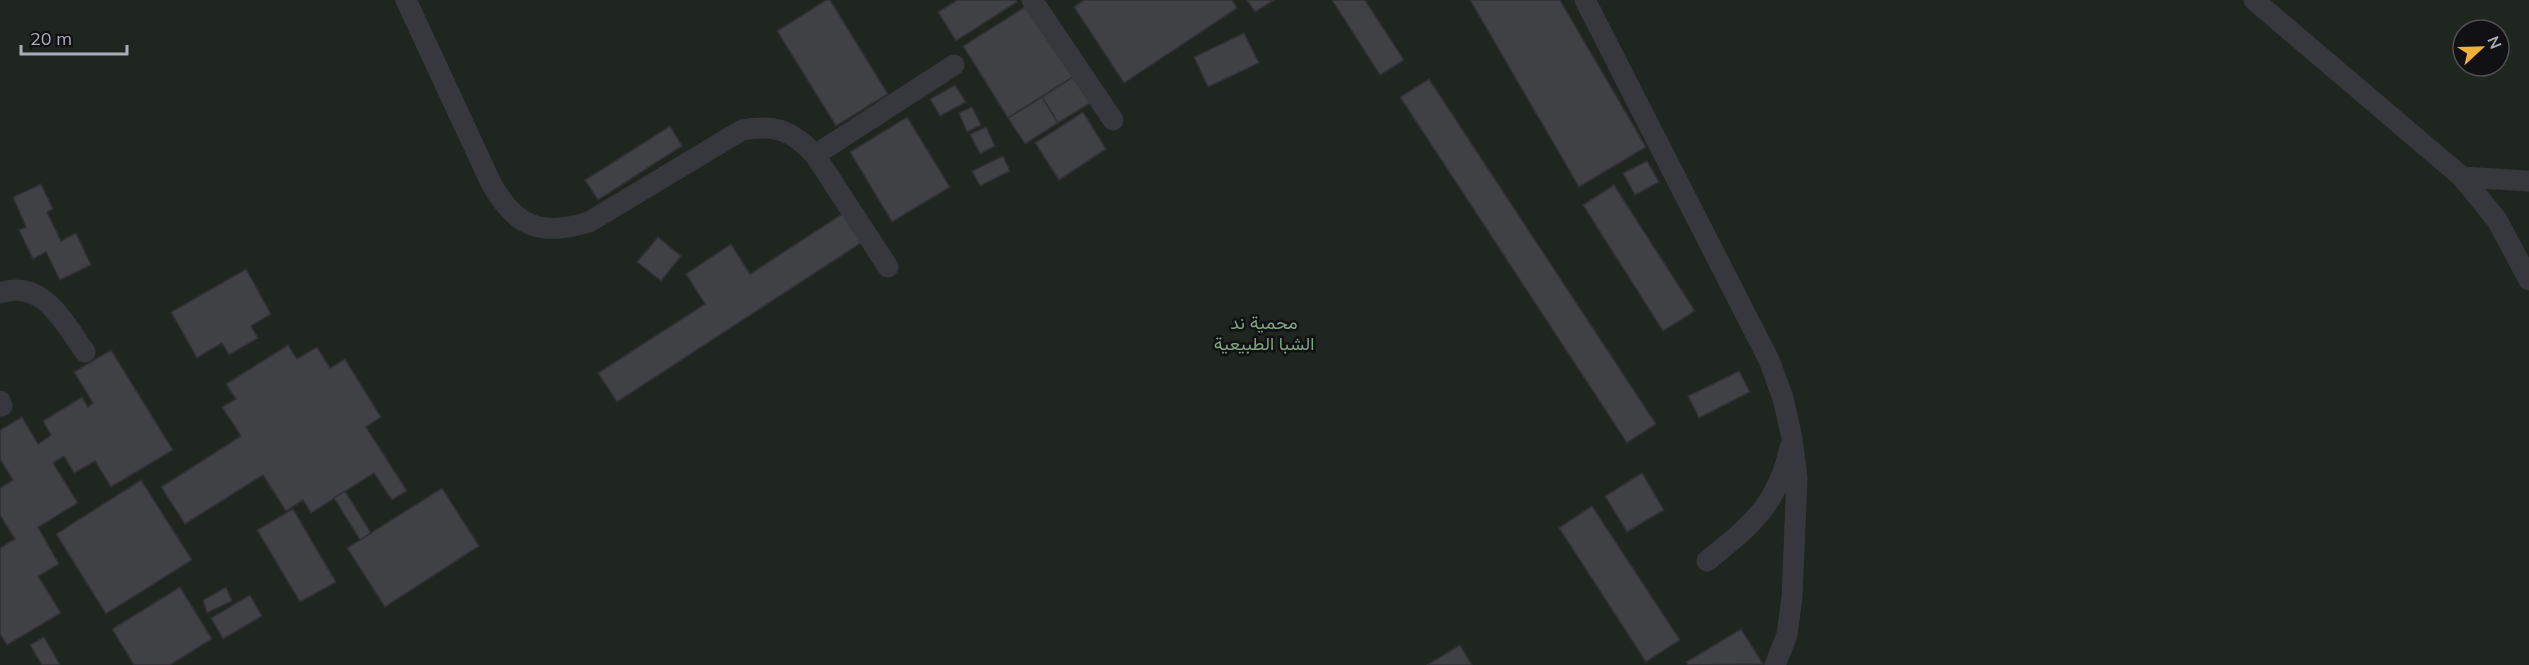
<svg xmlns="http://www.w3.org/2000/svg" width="2529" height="665" viewBox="0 0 2529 665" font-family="Mulish,Vazirmatn,sans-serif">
  <rect width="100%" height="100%" fill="#161618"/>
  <!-- green -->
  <path fill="#1e261f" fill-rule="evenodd" d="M0,0H2529V665H0ZM2463,30H2499V66H2463Z"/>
  <!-- building -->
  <g fill="#404145" stroke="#303034" stroke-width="1.5">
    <polygon points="826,0 830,0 888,94 836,126 777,31"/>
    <polygon points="957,0 1015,0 1017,2 956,41 938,12"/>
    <polygon points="1084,0 1232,0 1237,8 1124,83 1074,7"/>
    <polygon points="1247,0 1274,0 1255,12"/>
    <polygon points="1332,0 1365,0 1404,60 1380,75"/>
    <polygon points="1470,0 1560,0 1646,147 1579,187"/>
    <polygon points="1028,5 1073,77 1008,118 963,46"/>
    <polygon points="1244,33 1259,63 1208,87 1194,57"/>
    <polygon points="1073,77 1090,103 1058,123 1042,97"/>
    <polygon points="1429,79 1656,424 1627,443 1400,97"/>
    <polygon points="955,85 966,102 940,116 930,99"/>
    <polygon points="1042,97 1058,123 1025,144 1008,118"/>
    <polygon points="972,107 981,125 967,132 959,113"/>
    <polygon points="1083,112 1106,149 1059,180 1035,143"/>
    <polygon points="907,117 950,187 892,222 850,152"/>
    <polygon points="670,126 682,146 598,200 585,180"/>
    <polygon points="986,127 995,146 980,154 970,134"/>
    <polygon points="1003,156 1010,171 980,186 972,171"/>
    <polygon points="1647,161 1659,182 1635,195 1623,173"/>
    <polygon points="41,184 53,209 47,212 61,241 76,233 91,265 60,280 46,252 33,259 19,230 26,227 13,197"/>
    <polygon points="1614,185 1695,311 1663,331 1583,205"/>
    <polygon points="845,212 864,241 617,402 598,373 705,304 686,274 731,244 750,274"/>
    <polygon points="658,237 681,256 661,281 637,262"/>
    <polygon points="246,269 271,314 251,326 258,338 229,355 222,343 197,358 171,312"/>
    <polygon points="288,345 297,359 317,347 330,368 345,359 381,417 366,427 407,491 392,500 374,473 311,513 303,500 286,511 263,475 185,524 161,487 241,436 222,407 236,399 226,384"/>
    <polygon points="111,350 173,450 111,487 95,461 74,473 64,456 53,463 78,503 38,527 59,564 38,576 61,613 7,645 0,634 0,548 15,539 0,515 0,488 13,480 0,459 0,430 22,417 38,444 51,435 43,421 82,397 88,407 93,403 74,372"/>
    <polygon points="1739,371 1750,392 1699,418 1688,396"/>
    <polygon points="1642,473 1664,510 1627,532 1605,496"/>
    <polygon points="141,480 192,560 106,614 56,534"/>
    <polygon points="442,488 479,546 385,607 347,548"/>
    <polygon points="345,491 371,533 360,540 334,498"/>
    <polygon points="1592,506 1680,640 1646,662 1559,528"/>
    <polygon points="293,509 336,582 300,602 257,530"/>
    <polygon points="180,587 212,639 170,665 134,665 112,629"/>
    <polygon points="226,587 232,601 207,613 203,600"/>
    <polygon points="250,595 262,616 223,639 211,618"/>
    <polygon points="1741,629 1763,664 1688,665 1686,662"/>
    <polygon points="44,637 60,665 42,665 30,645"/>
    <polygon points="1460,645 1472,665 1427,665"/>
  </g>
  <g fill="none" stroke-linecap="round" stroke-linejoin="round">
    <!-- service -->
    <g stroke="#37383d" stroke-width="21">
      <path d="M406,0L491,183C515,227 541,237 589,222L742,130C775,124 792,130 815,155L888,267"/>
      <polyline points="1032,0 1113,120"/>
      <polyline points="1585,0 1769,360 1783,398 1792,438 1797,478 1792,597 1787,635 1775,665"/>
      <polyline points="2254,0 2462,177 2497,220 2529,280"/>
      <polyline points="815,155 954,65"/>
      <polyline points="2462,177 2529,181"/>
      <path d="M0,293C43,278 64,323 85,352"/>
      <polyline points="0,401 2,406"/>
      <path d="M1707,561C1750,526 1778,505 1790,447"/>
    </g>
  </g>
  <g text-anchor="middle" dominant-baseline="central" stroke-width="5" stroke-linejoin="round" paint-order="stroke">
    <!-- park labels -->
    <g font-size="18" fill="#7fa381" stroke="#111113">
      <text x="1264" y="322">محمية ند<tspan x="1264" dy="21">الشبا الطبيعية</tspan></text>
    </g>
  </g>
  <!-- north arrow -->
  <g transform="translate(2481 48) rotate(68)"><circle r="28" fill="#111113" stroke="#4d4f55" stroke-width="1.5"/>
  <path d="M0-4.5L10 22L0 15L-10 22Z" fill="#f2b134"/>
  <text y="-9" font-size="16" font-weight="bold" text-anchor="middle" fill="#a8adb8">N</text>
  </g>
  <!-- scale -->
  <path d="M21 45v9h106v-9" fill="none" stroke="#a8adb8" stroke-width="3"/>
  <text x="30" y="45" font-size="18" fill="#a8adb8" stroke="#111113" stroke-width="4.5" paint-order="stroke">20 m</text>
</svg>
